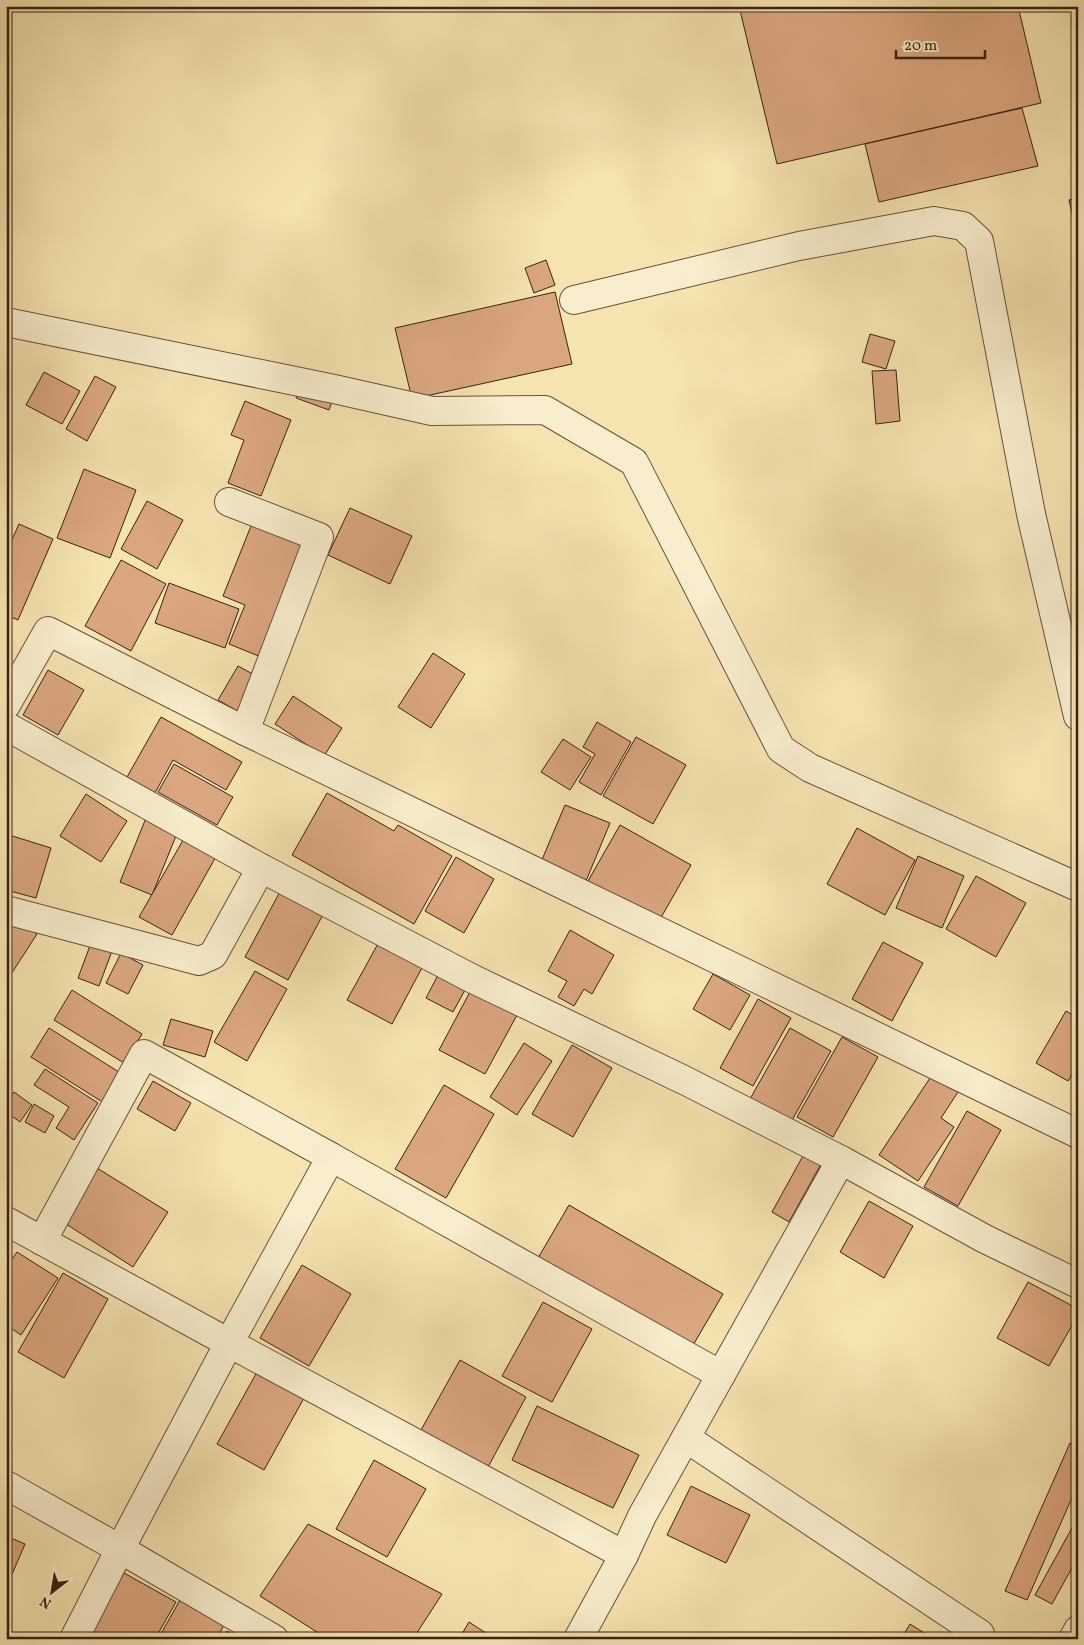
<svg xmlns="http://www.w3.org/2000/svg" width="1084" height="1645" viewBox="0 0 1084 1645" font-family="Vollkorn,serif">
  <rect width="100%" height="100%" fill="#f5e3b0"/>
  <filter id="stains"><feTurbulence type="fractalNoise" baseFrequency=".004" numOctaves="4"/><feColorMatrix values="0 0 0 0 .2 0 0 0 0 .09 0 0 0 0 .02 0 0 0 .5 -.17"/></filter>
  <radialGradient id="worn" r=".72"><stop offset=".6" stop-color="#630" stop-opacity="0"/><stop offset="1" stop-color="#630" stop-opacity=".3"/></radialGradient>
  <!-- building -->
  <g fill="#daa680" stroke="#392215">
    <polygon points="739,6 1018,6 1041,103 777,164"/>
    <polygon points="1022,108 1038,166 879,202 865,144"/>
    <polygon points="1078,198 1078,240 1069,200"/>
    <polygon points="546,260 555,285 534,293 525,268"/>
    <polygon points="555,292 572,364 412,399 395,328"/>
    <polygon points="870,334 895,341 886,369 862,362"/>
    <polygon points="306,370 339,382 329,410 296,398"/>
    <polygon points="896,370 900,421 876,424 872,371"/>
    <polygon points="44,372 80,391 62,424 26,405"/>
    <polygon points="95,376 116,387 87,441 66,429"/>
    <polygon points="245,401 291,420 261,496 228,483 244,440 231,435"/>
    <polygon points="84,469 136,490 110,558 57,538"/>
    <polygon points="147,501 183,520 157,569 121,549"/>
    <polygon points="350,508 412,536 390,584 328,555"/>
    <polygon points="253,521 311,544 266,659 229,644 245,605 223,596"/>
    <polygon points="19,524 53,539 18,620 6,615 6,553"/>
    <polygon points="121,560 166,584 131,651 85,626"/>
    <polygon points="169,583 239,609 225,648 155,623"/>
    <polygon points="433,653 465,674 431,728 398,707"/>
    <polygon points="238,666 260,678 241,713 218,700"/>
    <polygon points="48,670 84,690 58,735 23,715"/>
    <polygon points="293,696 342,728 324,756 275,724"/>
    <polygon points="161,717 242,762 226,790 173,760 155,793 127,777"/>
    <polygon points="597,722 631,742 601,795 579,782 595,754 583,747"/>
    <polygon points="636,737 686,765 653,824 603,796"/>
    <polygon points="563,739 591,757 570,790 541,772"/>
    <polygon points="174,764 233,797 217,825 158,792"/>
    <polygon points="327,793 394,831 398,825 452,856 414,924 292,855"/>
    <polygon points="86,794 127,821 101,862 60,836"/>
    <polygon points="565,805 610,823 586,881 541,862"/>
    <polygon points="146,818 178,831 152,895 120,882"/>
    <polygon points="620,825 691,865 659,921 588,881"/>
    <polygon points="857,828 915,860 885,915 827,884"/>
    <polygon points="6,834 51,848 36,898 6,890"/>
    <polygon points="186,835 218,853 172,935 139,917"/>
    <polygon points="918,856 964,876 942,928 896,908"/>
    <polygon points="456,857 494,879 464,933 425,911"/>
    <polygon points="976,876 1026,903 996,957 946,929"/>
    <polygon points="283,886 326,909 288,980 245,957"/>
    <polygon points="6,913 37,934 8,979 6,978"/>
    <polygon points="570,930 614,955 592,994 584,989 574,1006 558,997 567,981 548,971"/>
    <polygon points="380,940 424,964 392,1024 347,1000"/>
    <polygon points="883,942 923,963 892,1021 852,999"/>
    <polygon points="91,943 112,951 99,986 78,978"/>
    <polygon points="121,953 143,965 128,994 106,983"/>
    <polygon points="255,971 287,989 247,1061 214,1042"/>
    <polygon points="713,974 750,995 730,1030 693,1009"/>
    <polygon points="438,975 465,990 453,1012 426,998"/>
    <polygon points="72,990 142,1034 124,1063 54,1020"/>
    <polygon points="471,990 517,1015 485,1074 439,1050"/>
    <polygon points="758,999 791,1018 753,1086 720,1068"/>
    <polygon points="1066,1011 1078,1018 1078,1065 1068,1081 1036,1063"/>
    <polygon points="171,1019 213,1031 205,1057 163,1045"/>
    <polygon points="49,1028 122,1074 104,1103 31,1057"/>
    <polygon points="790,1028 831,1051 791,1122 750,1099"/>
    <polygon points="842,1037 878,1057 833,1137 797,1117"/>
    <polygon points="524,1043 552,1061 517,1115 490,1097"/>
    <polygon points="572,1045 612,1068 573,1137 532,1114"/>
    <polygon points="45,1069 98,1103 74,1140 56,1128 69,1107 34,1085"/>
    <polygon points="6,1071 12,1075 6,1084"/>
    <polygon points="932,1075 958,1092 941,1118 954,1127 918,1181 879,1155"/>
    <polygon points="153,1081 191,1103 175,1131 137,1109"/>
    <polygon points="444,1085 494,1114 446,1198 395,1169"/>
    <polygon points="14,1092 32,1105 20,1122 6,1112 6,1103"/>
    <polygon points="34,1104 54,1116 45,1133 25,1122"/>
    <polygon points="967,1111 1001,1130 958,1206 924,1187"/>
    <polygon points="804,1154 821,1164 789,1222 772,1212"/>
    <polygon points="97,1168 168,1212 133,1267 63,1222"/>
    <polygon points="869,1201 913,1226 884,1278 840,1252"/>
    <polygon points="569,1205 723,1294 692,1347 538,1258"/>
    <polygon points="17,1252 58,1278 21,1335 6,1325 6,1268"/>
    <polygon points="302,1265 351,1294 309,1366 260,1338"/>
    <polygon points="63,1273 108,1299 64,1378 18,1352"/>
    <polygon points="1028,1282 1078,1309 1078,1315 1049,1366 997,1338"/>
    <polygon points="543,1302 592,1329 552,1402 502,1376"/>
    <polygon points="6,1353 11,1356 6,1364"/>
    <polygon points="460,1360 526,1397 488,1467 421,1430"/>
    <polygon points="257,1372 304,1398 264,1470 217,1444"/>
    <polygon points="537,1406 639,1455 613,1508 512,1460"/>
    <polygon points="1070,1443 1078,1447 1078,1484 1027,1600 1005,1591"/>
    <polygon points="374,1460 426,1489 387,1557 336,1529"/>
    <polygon points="691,1486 750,1515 726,1563 667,1535"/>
    <polygon points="1078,1517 1078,1557 1052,1604 1035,1595"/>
    <polygon points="308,1524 442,1594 413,1639 328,1639 260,1596"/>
    <polygon points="6,1536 25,1544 7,1586 6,1586"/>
    <polygon points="124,1573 176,1602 155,1639 87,1639"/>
    <polygon points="180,1600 224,1625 217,1639 158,1639"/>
    <polygon points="469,1622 495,1639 459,1639"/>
    <polygon points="910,1624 934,1639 901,1639"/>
    <polygon points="227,1631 239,1639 223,1639"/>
  </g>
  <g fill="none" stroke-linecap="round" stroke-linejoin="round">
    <defs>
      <g id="minor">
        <polyline points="574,300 799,246 934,221 963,226 979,241 1031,514 1078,716"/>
        <polyline points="6,322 334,389 432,411 545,410 634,462 781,749 810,768 1078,887"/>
        <polyline points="229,502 319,537 245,731"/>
        <polyline points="6,705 48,631 245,731 1078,1134"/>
        <polyline points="6,726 261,868 471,978 686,1081 841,1160 985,1239 1078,1284"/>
        <polyline points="6,910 199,961 213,955 261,868"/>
        <polyline points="6,1221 229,1343 624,1555"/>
        <polyline points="42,1241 144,1054 331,1157"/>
        <polyline points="686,1438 980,1634 977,1639"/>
        <polyline points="6,1485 120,1549 229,1343 331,1157 721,1375"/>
        <polyline points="74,1639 120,1549 274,1639"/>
        <polyline points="578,1639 624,1555 642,1516 841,1160"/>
        <polyline points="1073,1639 1078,1630"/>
      </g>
    </defs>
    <!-- minor casing -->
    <use href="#minor" stroke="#68523c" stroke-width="30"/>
    <!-- minor -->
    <use href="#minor" stroke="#f8edcc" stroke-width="28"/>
  </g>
  <!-- margin -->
  <rect width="1084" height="1645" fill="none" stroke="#f5e3b0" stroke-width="25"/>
  <rect x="8" y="8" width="1069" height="1630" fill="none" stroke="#392215" stroke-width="2.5"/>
  <rect x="12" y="12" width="1059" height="1620" fill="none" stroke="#392215"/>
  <!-- north arrow -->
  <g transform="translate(52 1592) rotate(211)" stroke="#f8edcc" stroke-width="4" paint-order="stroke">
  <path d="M0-4L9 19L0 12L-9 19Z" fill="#392215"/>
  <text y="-8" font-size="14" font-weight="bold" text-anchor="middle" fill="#392215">N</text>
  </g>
  <!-- scale -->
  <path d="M896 50v8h89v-8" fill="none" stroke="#392215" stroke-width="2.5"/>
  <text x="904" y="50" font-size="15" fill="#392215" stroke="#f8edcc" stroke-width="4" paint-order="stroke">20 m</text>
  <rect width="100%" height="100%" filter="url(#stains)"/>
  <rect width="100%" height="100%" fill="url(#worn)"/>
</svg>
